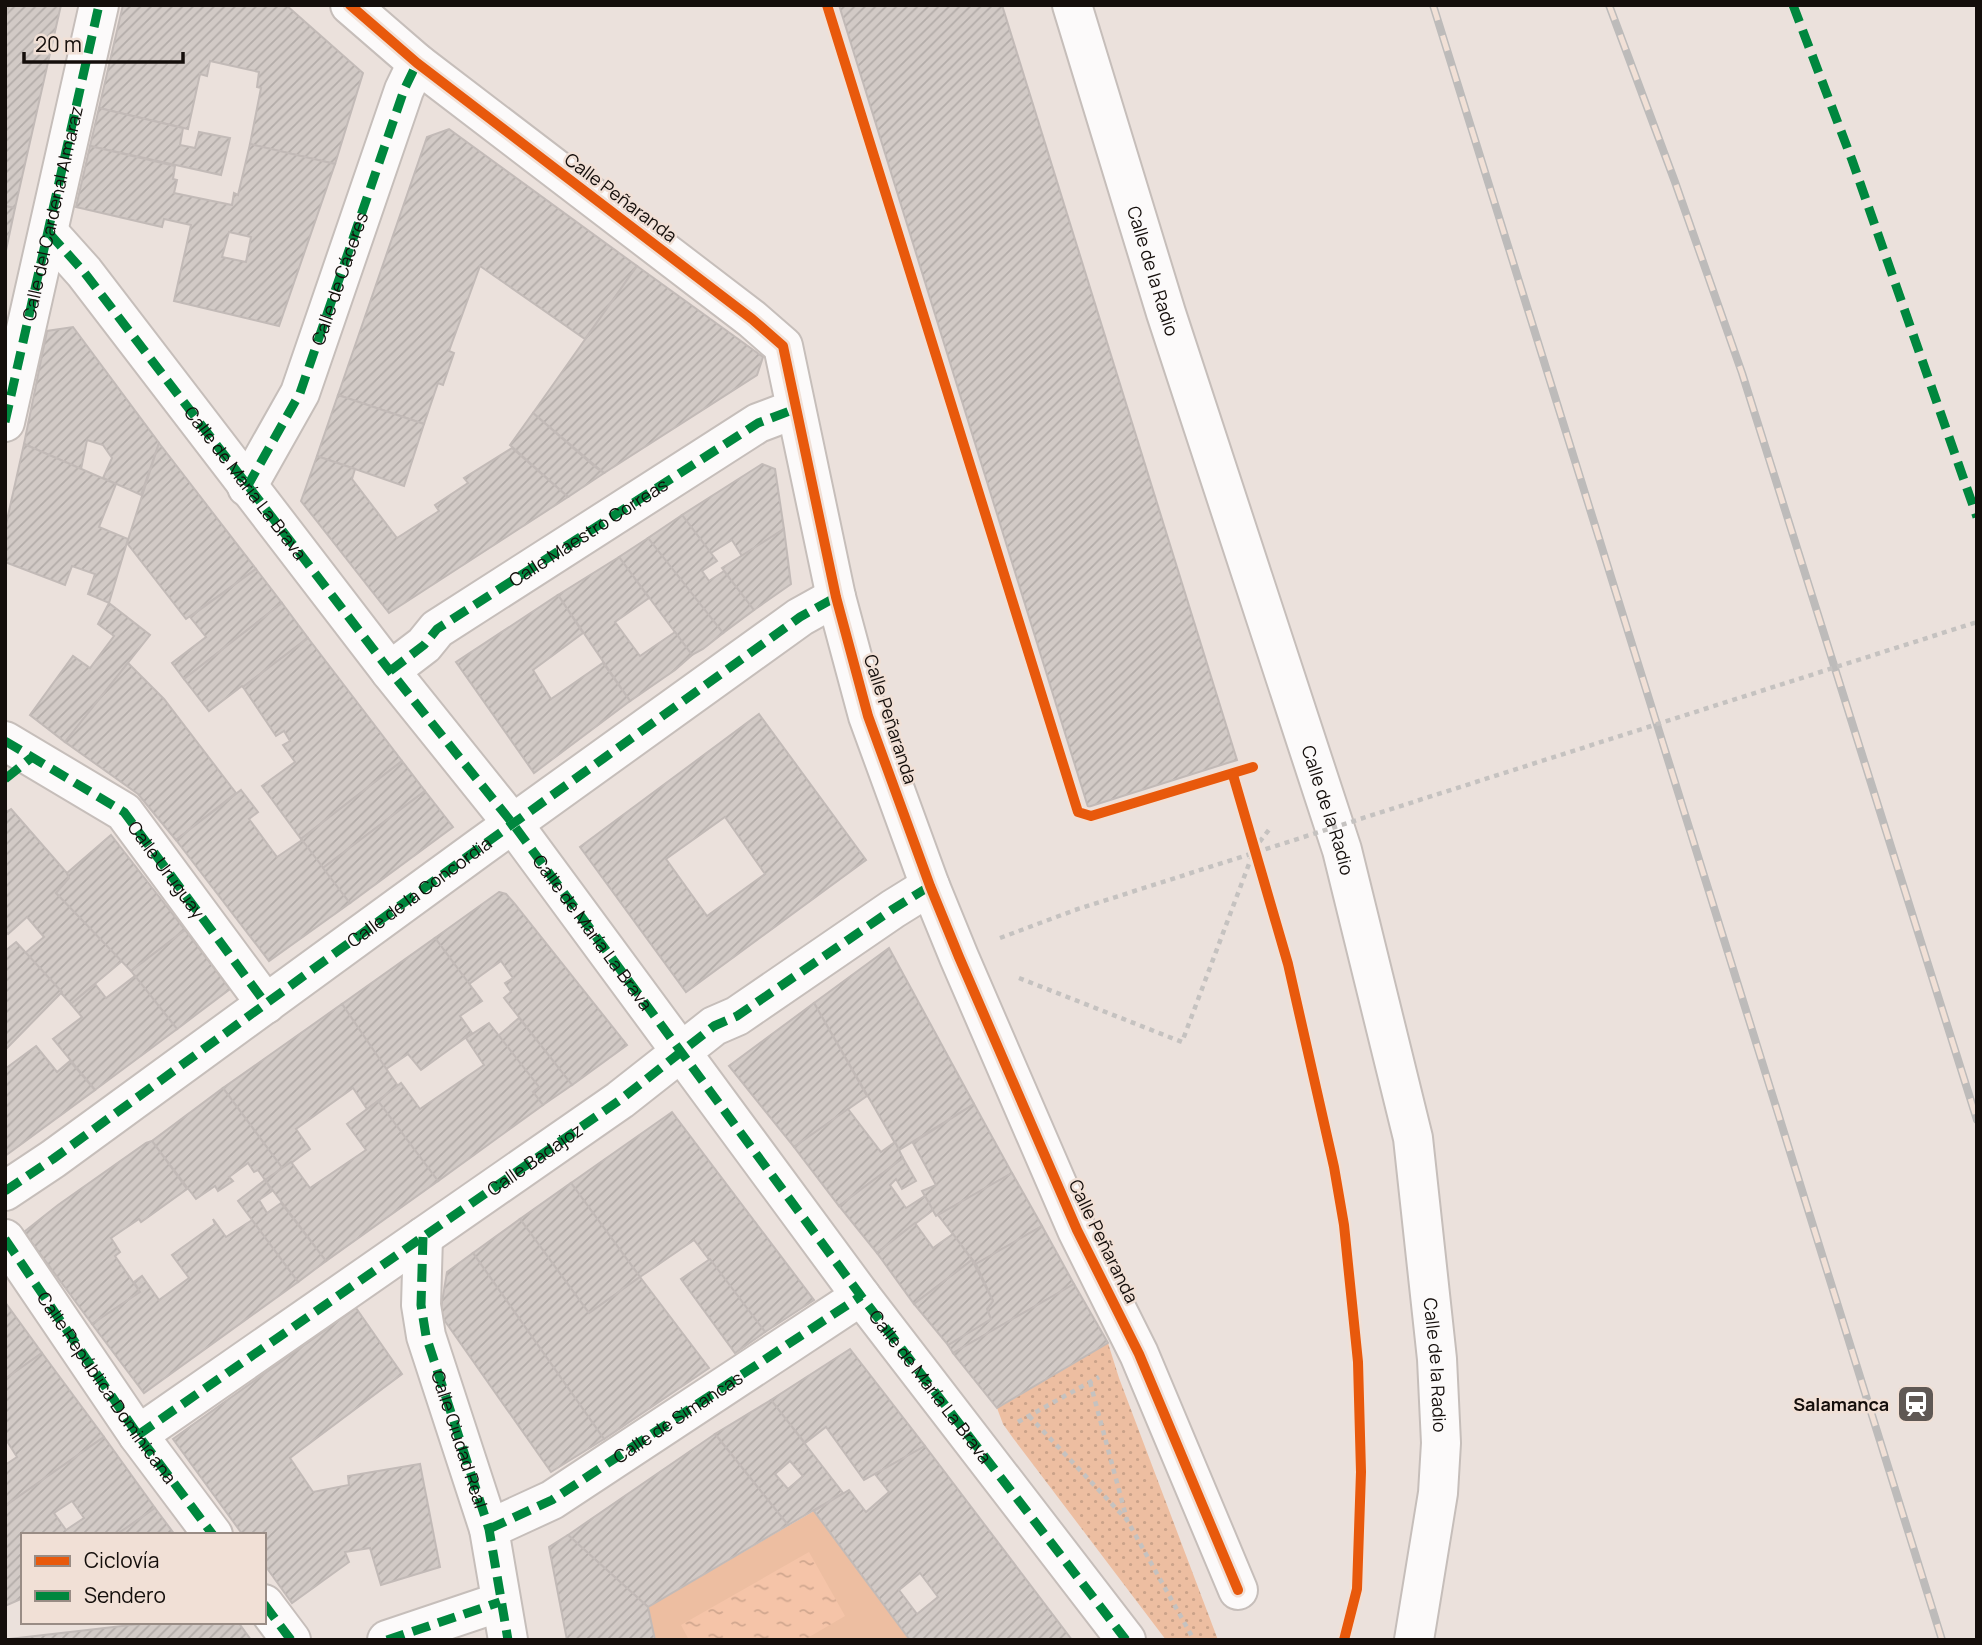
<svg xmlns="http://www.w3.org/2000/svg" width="1982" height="1645" viewBox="0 0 1982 1645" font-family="Manrope,sans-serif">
  <defs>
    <pattern id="park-dots" width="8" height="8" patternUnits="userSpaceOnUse" patternTransform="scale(1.75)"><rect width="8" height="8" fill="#edbea1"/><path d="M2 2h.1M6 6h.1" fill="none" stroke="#caa289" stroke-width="1.8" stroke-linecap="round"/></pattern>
    <pattern id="water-ripples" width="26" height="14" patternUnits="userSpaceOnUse" patternTransform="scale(1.75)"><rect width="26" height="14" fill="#f5c4a8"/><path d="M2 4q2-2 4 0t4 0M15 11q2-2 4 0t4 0" fill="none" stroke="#d1a78f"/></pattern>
    <pattern id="building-hatch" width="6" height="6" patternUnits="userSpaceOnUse" patternTransform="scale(1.75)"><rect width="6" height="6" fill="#d2cac6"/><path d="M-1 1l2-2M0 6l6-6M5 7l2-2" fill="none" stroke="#b3aca9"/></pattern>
  </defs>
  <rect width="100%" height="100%" fill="#ebe1dc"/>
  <!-- park -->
  <polygon fill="url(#park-dots)" points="1108,1343 1119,1378 1218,1640 1166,1640 1013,1438 1003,1424 997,1408"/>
  <!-- garden -->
  <polygon fill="#edbea1" points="814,1511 910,1640 655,1640 648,1607"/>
  <!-- water -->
  <polygon fill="url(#water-ripples)" points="809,1552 845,1616 804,1640 689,1640 681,1625"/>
  <!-- building -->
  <g fill="url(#building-hatch)" stroke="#c2bab7" stroke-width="2" fill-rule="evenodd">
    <polygon points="9,5 61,5 15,208 5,206 5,20"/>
    <polygon points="123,5 286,5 363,73 335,164 250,144 261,88 257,87 259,72 210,61 207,76 200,74 188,129 99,108"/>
    <polygon points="839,5 1002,5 1237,760 1088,807"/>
    <polygon points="99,108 183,128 180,145 195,148 199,132 230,138 221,175 90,146"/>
    <polygon points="449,129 637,266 585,339 480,266 449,351 454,353 443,385 438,383 424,424 338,395 427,137"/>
    <path d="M250,144L335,164L279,326L174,301L191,225L164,219L162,227L76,207L90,146L175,166L173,179L177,180L174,193L232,205L234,193L238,195ZM229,232L251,237L246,262L222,257Z"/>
    <polygon points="5,206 15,208 5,255"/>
    <polygon points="637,266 763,357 757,375 604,473 533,413"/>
    <polygon points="73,327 159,443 141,495 103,478 112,458 103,445 87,440 81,469 24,444 47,331"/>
    <polygon points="338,395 424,424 404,486 317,456"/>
    <polygon points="533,413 595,467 604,473 568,497 510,445"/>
    <polygon points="159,443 256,569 186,619 127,543"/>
    <polygon points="24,444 116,484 99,527 128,539 109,603 88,594 95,574 72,566 65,585 5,562 5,529"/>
    <polygon points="512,448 568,497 389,613 301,501 317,456 355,469 352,479 397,538 439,511 435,505 468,483 464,478"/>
    <polygon points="762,464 775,469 784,529 742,556 732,540 711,553 682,515"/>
    <polygon points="682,515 717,561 702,571 709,581 724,571 754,610 723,633 648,538"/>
    <polygon points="784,529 791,584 754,610 722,568"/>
    <polygon points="648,538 723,633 703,649 692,655 619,557"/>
    <polygon points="619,557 649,598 615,622 640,656 675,632 692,655 675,670 630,701 558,595"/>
    <polygon points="256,569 282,603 184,679 172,663 206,637 190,617"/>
    <polygon points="558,595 583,633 533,670 551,699 603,663 630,701 534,773 456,662"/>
    <polygon points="109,603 150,635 65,742 30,715 73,656 90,668 114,636 98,624"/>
    <polygon points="282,603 308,638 243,687 242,686 209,711 184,679"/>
    <polygon points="308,638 402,761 301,839 262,786 295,762 283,745 290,741 284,731 276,736 243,687"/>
    <polygon points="128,663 164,699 236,793 176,840 138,794 65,742"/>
    <path d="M759,714L866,860L686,992L580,847ZM725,817L765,874L707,916L666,859Z"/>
    <polygon points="402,761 425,791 323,868 301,839"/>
    <polygon points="241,790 258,812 249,819 277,857 302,840 350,903 269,961 176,840"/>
    <polygon points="425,791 453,827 350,903 323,868"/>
    <polygon points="11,809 67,873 69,878 56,893 122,961 71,1004 25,953 44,937 27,917 8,934 5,931 5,813"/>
    <polygon points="111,835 185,930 131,971 56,893 69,878 67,873"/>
    <polygon points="499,892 506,894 514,903 627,1045 572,1085 504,998 511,992 505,983 513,978 501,961 469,984 435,938"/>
    <polygon points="185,930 230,989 177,1029 131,971"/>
    <polygon points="435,938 482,1001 460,1016 472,1033 421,1070 408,1054 386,1069 342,1004"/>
    <polygon points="16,942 62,992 5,1050 5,951"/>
    <polygon points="889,948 974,1104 899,1150 814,1003"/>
    <polygon points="135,976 177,1029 95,1090 53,1039 82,1017 71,1004 95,984 106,998"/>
    <polygon points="814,1003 867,1096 794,1147 729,1066"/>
    <polygon points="342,1004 398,1086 367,1109 353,1088 296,1129 310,1149 283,1169 223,1088"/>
    <polygon points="519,1018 572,1085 543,1105 533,1092 539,1087 498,1036"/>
    <polygon points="489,1023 539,1087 533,1092 543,1105 438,1181 378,1101 401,1083 420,1109 484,1065 466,1038"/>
    <polygon points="36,1046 57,1072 70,1061 95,1090 5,1156 5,1069"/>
    <polygon points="223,1088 283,1169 265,1180 258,1170 254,1172 248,1163 229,1177 233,1181 218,1191 215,1186 196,1199 152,1141"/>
    <polygon points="378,1101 438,1181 326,1261 265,1180 291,1162 310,1188 366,1150 347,1124"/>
    <polygon points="974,1104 1012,1173 936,1216 922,1191 936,1185 913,1143"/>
    <polygon points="848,1109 881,1152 895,1142 903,1158 839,1206 794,1147"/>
    <polygon points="672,1112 814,1300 765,1332 694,1240 640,1277 571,1183"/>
    <polygon points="152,1141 187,1189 141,1222 139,1219 111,1238 120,1252 115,1256 140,1292 92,1324 24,1232 58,1205 146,1143"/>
    <polygon points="903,1158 916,1181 902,1189 896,1179 890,1185 906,1208 925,1196 933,1210 877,1253 839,1206"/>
    <polygon points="1012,1173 1042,1226 976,1264 938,1215"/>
    <polygon points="265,1180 272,1191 259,1200 267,1213 281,1203 326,1261 298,1282 238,1201"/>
    <polygon points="571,1183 640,1277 589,1313 520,1219"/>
    <polygon points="213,1219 226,1237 252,1220 298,1282 144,1393 92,1324 140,1292 134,1282 142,1276 159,1300 189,1278 172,1255 215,1224"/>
    <polygon points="520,1219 589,1313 640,1277 709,1368 604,1439 473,1253"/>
    <polygon points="915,1223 933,1248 953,1234 972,1260 914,1304 877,1253"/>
    <polygon points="1042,1226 1074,1284 953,1353 948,1345 991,1319 987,1309 993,1301 976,1264"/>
    <polygon points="473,1253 604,1439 551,1472 440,1314 447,1272"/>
    <polygon points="710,1259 765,1332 735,1353 681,1279"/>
    <polygon points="972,1260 993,1301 987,1309 991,1319 948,1345 914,1304"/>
    <polygon points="1074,1284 1108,1343 997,1408 953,1353"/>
    <polygon points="5,1302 42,1353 5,1379"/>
    <polygon points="356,1308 402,1374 290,1458 313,1492 349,1485 348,1476 420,1464 440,1567 381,1585 370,1548 345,1552 349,1562 292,1603 264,1564 264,1535 243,1535 173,1439"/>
    <polygon points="850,1349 925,1446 864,1480 826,1427 805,1443 771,1400"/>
    <polygon points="42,1353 104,1437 5,1506 5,1465 17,1457 5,1438 5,1379"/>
    <path d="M771,1400L843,1493L788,1525L715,1434ZM790,1461L803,1476L788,1489L775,1474Z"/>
    <polygon points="715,1434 788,1525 648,1607 568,1535"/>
    <path d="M104,1437L155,1508L116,1535H23V1598L5,1606V1506ZM72,1501L84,1518L66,1530L54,1513Z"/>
    <path d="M925,1446L1072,1640H910L814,1511L849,1490L866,1512L889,1492L875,1474ZM920,1573L938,1597L917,1614L899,1590Z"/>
    <polygon points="155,1508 175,1535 116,1535"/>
    <polygon points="568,1535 648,1607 655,1640 567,1640 549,1547"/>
    <polygon points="157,1622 238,1622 251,1640 9,1639"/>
  </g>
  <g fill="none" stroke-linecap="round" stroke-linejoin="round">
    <defs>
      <g id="street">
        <polyline points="350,5 417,63 752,319 783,346 836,597 868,716 930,886 959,957 1077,1230 1139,1354 1238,1590"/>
        <path id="s1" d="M1072,5L1166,313L1342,850L1413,1138L1437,1359L1441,1443L1438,1493L1414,1640"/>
        <path id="s2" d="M49,233L84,272L390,671L513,824L861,1296L1126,1640"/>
        <polyline points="5,422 99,5"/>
        <polyline points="247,487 300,393 404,90 417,63"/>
        <path id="s3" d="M390,671L424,645L437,629L758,423L795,409"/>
        <polyline points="5,741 124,812 266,1004"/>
        <path id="s4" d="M5,1191L53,1159L479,848L800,617L836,597"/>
        <path id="s5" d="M423,1237L421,1305L426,1336L489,1529L508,1640"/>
        <path id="s6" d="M5,1239L138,1435L213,1535"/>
        <polyline points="138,1435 620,1100 714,1026 737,1016 893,909 930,886"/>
        <path id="s7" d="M489,1529L552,1500L861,1296"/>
        <polyline points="264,1604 291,1640"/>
        <polyline points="387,1640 500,1602"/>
      </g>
    </defs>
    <!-- street casing -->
    <use href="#street" stroke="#c6beba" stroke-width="42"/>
    <!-- path -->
    <g stroke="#c5c2c0" stroke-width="4.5" stroke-dasharray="5 5" stroke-linecap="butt">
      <polyline points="1000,938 1075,910"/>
      <polyline points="1019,978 1182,1042 1255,848 1271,827"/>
      <polyline points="1090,1382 1127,1520"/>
      <polyline points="1029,1416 1127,1520 1194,1640"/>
      <polyline points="1018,1422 1099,1377"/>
    </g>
    <!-- street -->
    <use href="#street" stroke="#fcfafa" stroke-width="38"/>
    <defs>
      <g id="rail">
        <polyline points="1433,5 1942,1640"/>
        <polyline points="1609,5 1675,182 1742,373 1977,1120"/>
      </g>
    </defs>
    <!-- rail casing -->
    <use href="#rail" stroke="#bdbbba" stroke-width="8"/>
    <!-- rail -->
    <use href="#rail" stroke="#f1e0d6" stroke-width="5" stroke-dasharray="16" stroke-linecap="butt"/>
    <!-- path-bridge -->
    <polyline stroke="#c5c2c0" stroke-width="4.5" stroke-dasharray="5 5" stroke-linecap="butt" points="1075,910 1977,622"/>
    <!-- quiet -->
    <g stroke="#00873e" stroke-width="9" stroke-dasharray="18 9" stroke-linecap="butt">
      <polyline points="1793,5 1852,160 1977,517"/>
      <polyline points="49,233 84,272 390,671 513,824 861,1296 1126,1640"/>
      <path id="s8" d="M5,422L99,5"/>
      <path id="s9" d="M247,487L300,393L404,90L417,63"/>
      <polyline points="390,671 424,645 437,629 758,423 795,409"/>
      <path id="s10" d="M5,741L124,812L266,1004"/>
      <polyline points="5,779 31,758"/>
      <polyline points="5,1191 53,1159 479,848 800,617 836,597"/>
      <polyline points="423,1237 421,1305 426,1336 489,1529 508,1640"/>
      <polyline points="5,1239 138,1435 213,1535"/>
      <path id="s11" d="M138,1435L620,1100L714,1026L737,1016L893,909L930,886"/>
      <polyline points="489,1529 552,1500 861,1296"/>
      <polyline points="264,1604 291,1640"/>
      <polyline points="387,1640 500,1602"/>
    </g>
    <defs>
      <g id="cycleway">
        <polyline points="350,5 417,63 752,319 783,346 836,597 868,716 930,886 959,957 1077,1230 1139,1354 1238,1590"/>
        <polyline points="827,5 1078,812 1091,816 1253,767"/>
        <polyline points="1233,775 1288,964 1334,1167 1344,1225 1358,1362 1361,1472 1357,1589 1344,1640"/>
      </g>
    </defs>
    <!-- cycleway casing -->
    <use href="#cycleway" stroke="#f1e0d6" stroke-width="15"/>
    <!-- cycleway -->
    <use href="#cycleway" stroke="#e8590c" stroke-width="10"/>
  </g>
  <!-- icons -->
  <defs>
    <symbol id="station-square" viewBox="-11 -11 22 22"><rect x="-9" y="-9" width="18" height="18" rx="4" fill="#5f5854" stroke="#f1e0d6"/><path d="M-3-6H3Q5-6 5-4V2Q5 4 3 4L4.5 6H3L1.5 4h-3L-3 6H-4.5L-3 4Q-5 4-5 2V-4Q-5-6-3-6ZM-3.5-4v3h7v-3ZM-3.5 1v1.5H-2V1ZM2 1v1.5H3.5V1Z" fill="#fff"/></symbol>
  </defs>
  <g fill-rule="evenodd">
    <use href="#station-square" x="1894" y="1382" width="44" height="44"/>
  </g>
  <g text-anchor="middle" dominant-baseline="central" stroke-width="5" stroke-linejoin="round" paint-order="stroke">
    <!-- street labels -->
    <g font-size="18" fill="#140e0b" stroke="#f1e0d6">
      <text transform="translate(621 197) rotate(37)">Calle Peñaranda</text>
      <text stroke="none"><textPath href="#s8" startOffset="214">Calle del Cardenal Almaraz</textPath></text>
      <text stroke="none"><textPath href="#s1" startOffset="278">Calle de la Radio</textPath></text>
      <text stroke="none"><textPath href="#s9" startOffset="229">Calle de Cáceres</textPath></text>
      <text stroke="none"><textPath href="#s2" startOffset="318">Calle de María La Brava</textPath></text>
      <text stroke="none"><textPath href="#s3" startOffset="243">Calle Maestro Correas</textPath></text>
      <text transform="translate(891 719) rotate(72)">Calle Peñaranda</text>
      <text stroke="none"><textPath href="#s1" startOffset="845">Calle de la Radio</textPath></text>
      <text stroke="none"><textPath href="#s10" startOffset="210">Calle Uruguay</textPath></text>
      <text stroke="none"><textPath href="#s4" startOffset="511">Calle de la Concordia</textPath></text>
      <text stroke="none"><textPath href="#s2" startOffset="886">Calle de María La Brava</textPath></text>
      <text stroke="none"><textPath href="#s11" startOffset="483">Calle Badajoz</textPath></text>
      <text transform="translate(1104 1241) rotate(64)">Calle Peñaranda</text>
      <text stroke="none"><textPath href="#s1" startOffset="1412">Calle de la Radio</textPath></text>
      <text stroke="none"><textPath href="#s2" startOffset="1452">Calle de María La Brava</textPath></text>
      <text stroke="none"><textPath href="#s6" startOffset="180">Calle República Dominicana</textPath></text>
      <text stroke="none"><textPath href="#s7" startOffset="220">Calle de Simancas</textPath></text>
      <text stroke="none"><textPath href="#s5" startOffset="208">Calle Ciudad Real</textPath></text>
    </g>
    <!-- poi labels -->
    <g font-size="18" font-weight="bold" fill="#140e0b" stroke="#f1e0d6" text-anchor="end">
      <text x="1889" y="1404">Salamanca</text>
    </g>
  </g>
  <!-- border -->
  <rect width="1982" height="1645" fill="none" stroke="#140e0b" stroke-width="14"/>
  <!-- legend -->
  <rect x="21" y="1533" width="245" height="91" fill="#f1e0d6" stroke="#998c85" stroke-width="2"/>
  <rect x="35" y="1556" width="35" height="10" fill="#e8590c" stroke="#998c85" stroke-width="2"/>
  <text x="84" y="1568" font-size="21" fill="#140e0b">Ciclovía</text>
  <rect x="35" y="1591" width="35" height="10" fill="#00873e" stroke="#998c85" stroke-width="2"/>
  <text x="84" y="1603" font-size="21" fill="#140e0b">Sendero</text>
  <!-- scale -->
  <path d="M24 52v10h159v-10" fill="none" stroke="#140e0b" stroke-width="3.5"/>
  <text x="35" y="52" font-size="21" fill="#140e0b" stroke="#f1e0d6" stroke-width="5" paint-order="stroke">20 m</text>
</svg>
